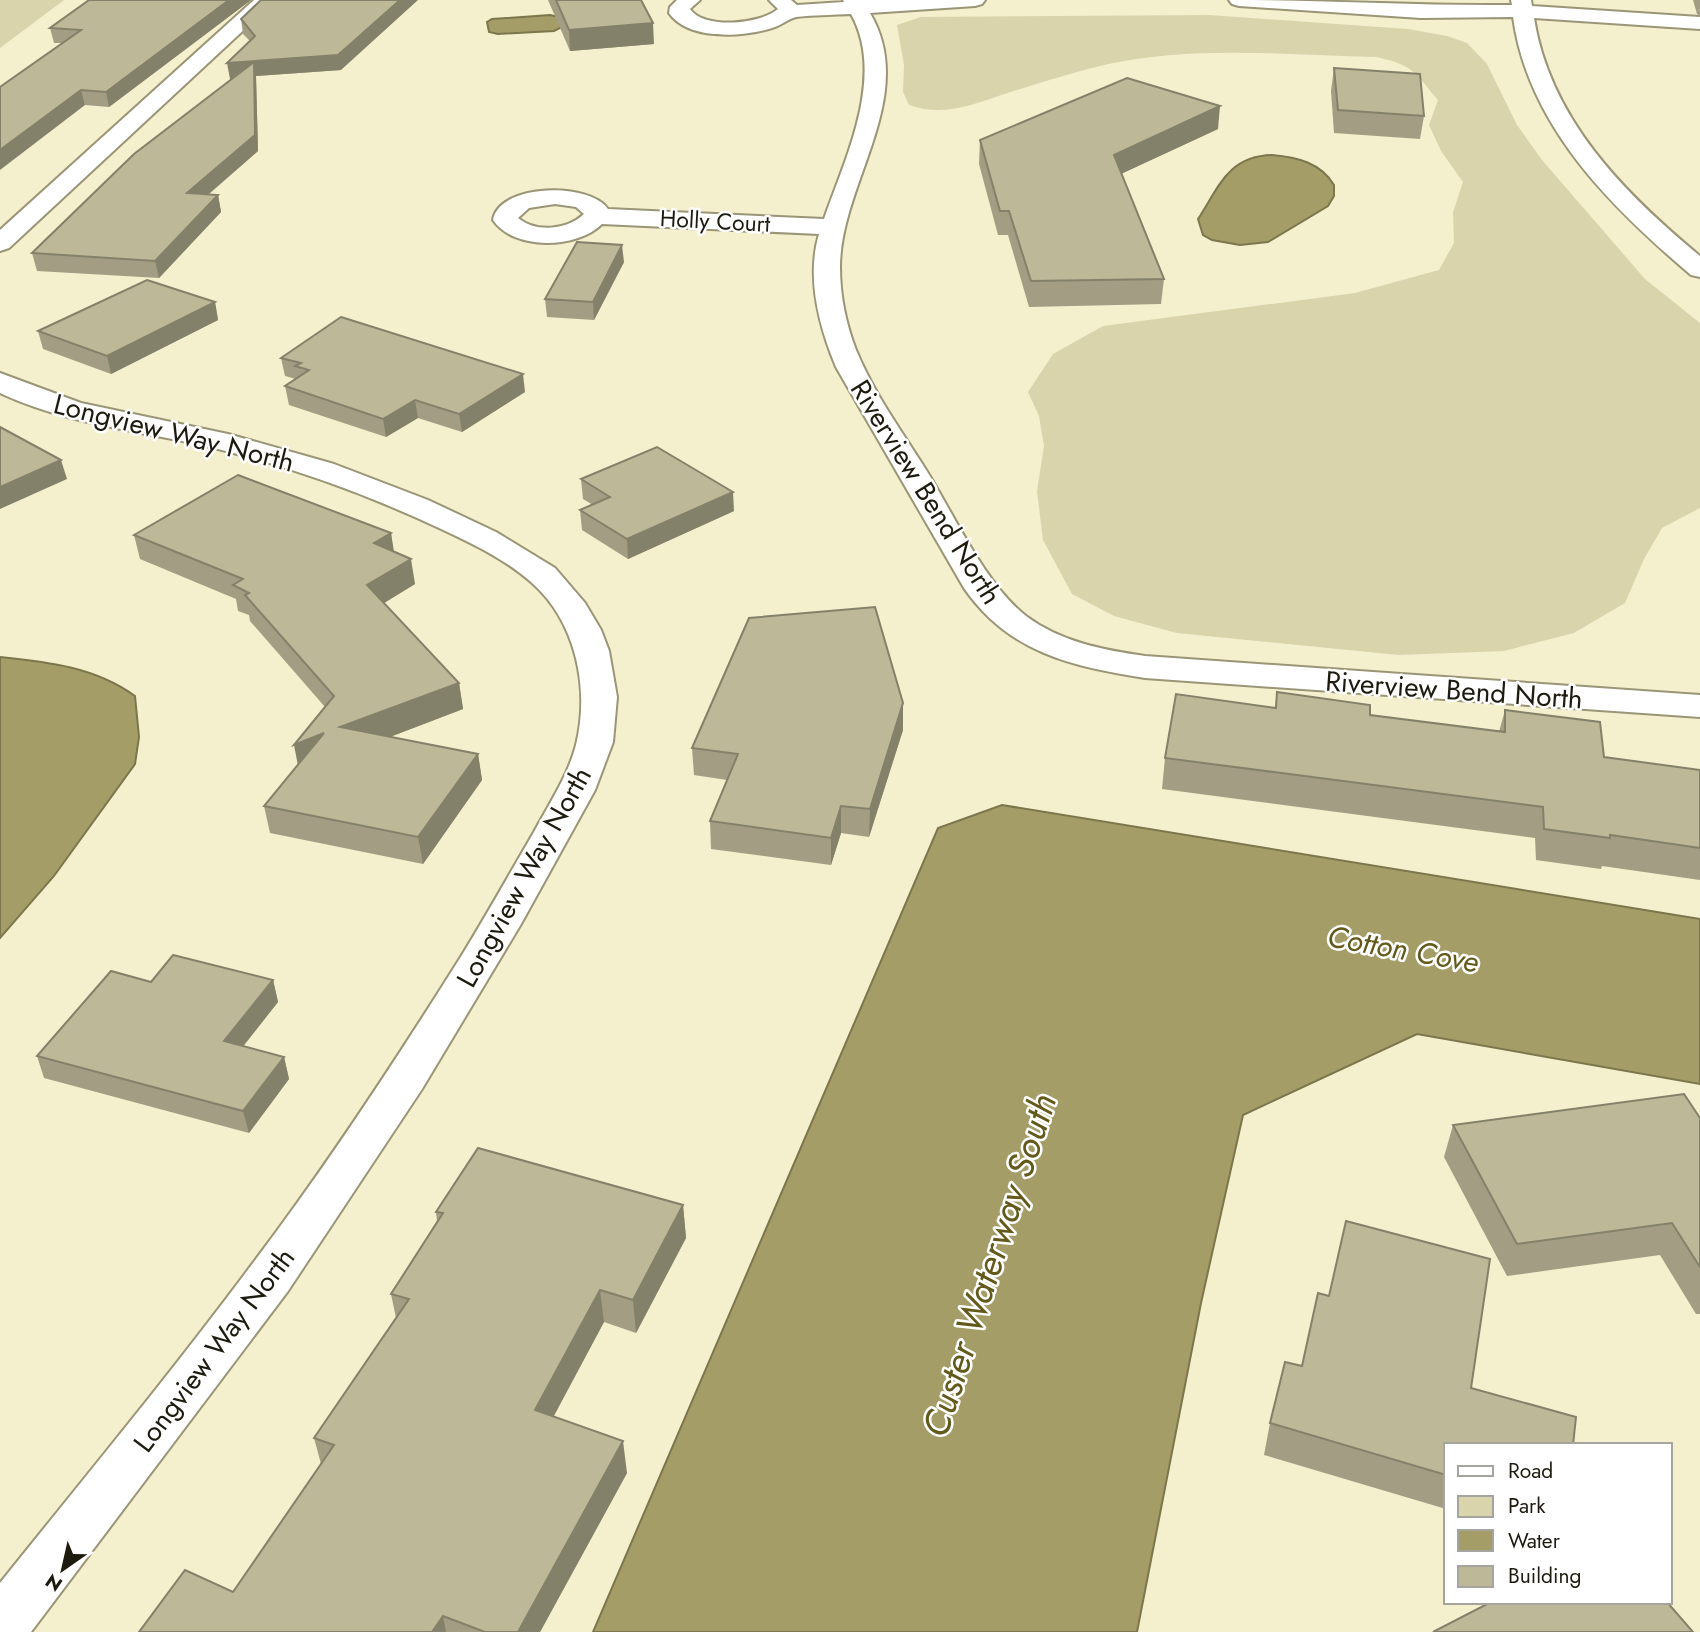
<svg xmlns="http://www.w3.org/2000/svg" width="1700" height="1632" viewBox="0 0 1700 1632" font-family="Jost,sans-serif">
  <rect width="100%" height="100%" fill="#f4efcd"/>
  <!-- green -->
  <g fill="#dad4ad">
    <polygon points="0,0 64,0 0,48"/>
    <path d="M1209,15L1408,29L1447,36L1467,43L1487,64L1517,125L1542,160L1645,279L1700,323V508L1662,528L1644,559L1625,603L1574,633L1504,651L1399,655L1177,633L1114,616L1072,594L1043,540L1037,491L1044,446L1039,416L1028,392L1053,354L1103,326L1355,293L1439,270L1454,243L1453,212L1463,182L1441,151L1429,125L1438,100C1414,72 1414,65 1376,57C1286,55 1193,45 1104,65C1075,72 1046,81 1017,90C980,101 948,119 909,105L903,92L904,65L897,25L921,17Z"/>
  </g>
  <!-- water -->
  <g fill="#a59d68" stroke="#7c764d" stroke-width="2">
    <polygon points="550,15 559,17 562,27 554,31 498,34 489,32 487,22 492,19"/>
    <path d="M1272,155C1297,157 1321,163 1334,185V196L1328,206L1268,242L1240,245L1212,240L1203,235L1198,219C1218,189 1227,156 1272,155Z"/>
    <path d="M0,657C48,662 95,667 135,696L139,737L135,764L54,876L0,938Z"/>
    <polygon points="1002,805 1700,919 1700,1084 1417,1034 1243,1115 1201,1303 1137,1632 593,1632 938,828"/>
  </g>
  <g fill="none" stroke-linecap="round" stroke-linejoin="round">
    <defs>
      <g id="minor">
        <polygon points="254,0 276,0 9,248 0,251 0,230"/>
        <path d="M677,0H700L690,9C704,30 761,24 778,9L769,0H791L797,5L844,2L843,0H985L982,4L975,6L870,13C919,96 840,184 840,267C840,296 846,324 856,350C874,394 903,433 928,473C955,517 986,585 1026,616C1061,642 1103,650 1145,656L1700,695V717L1145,678C1071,666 1009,653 964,588L836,367C819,326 806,278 819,234L602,224C577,249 514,251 493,220C499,183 590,182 608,209L824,219C845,159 886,76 851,14C833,15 814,15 796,17C788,19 780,26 772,28C743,37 689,41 669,13L670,7ZM555,204L576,207L584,214C567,230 536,233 518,218L529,208Z"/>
        <path d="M1229,0C1324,0 1417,6 1512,5L1511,0H1531L1532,6L1700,17V29L1534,18C1550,119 1624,193 1700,256V277L1691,275C1611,207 1528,126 1513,17L1421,18L1239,6L1232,4Z"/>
        <path d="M0,373L81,403L228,434L334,464L428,500L496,532L555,568L585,603L601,630L609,651L617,697L613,742L595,790L521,924L422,1089L288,1291L31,1632H0V1583C85,1477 172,1372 253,1263C328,1164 396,1060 462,955C487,914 510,873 534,832C549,804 568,776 576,745C590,688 576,621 531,582C505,559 471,543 439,528C362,492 281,463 197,444C131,430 62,422 0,393Z"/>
      </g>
    </defs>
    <!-- minor casing -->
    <use href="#minor" stroke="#9a9576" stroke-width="4"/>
    <!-- minor -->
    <use href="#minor" fill="#fff" fill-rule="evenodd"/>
  </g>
  <!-- wall -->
  <g fill="#a39e83">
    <polygon points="89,0 251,0 109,107 85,105 62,43 54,43 50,28"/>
    <polygon points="548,0 641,0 654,44 570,51"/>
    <polygon points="1693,0 1700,0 1700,16 1697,14"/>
    <polygon points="241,19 341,70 256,76 258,151 208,195 218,195 221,212 159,278 37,271 32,253 232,78 230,79 250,41 243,34"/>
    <polygon points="1334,68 1424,116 1420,139 1334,133 1331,91"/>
    <polygon points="1218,129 1121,174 1164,279 1161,304 1029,307 1008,235 998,235 979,164 980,140"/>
    <polygon points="624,262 594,320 547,317 545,299"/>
    <polygon points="215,302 218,320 111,374 43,349 38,331"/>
    <polygon points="281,358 525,392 462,432 418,418 386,437 289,405 285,386 296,379 285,376"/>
    <polygon points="581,479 734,511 628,559 582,530 580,510 593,505 583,499"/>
    <polygon points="391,533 393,551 415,584 384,603 459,683 463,709 390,737 478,754 482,780 423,864 270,833 264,806 298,765 325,707 250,621 249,615 238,611 236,599 140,559 134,535"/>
    <polygon points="1277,692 1370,715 1499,732 1505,710 1604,757 1700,770 1700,880 1602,866 1601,869 1536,860 1535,838 1162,789 1165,758 1275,708"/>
    <polygon points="903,730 869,837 841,833 831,865 711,849 710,821 727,780 694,775 692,748"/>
    <polygon points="273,980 278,1002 243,1046 284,1057 289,1079 249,1133 44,1078 37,1056 151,982"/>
    <polygon points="1700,1118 1700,1314 1696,1314 1660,1255 1507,1276 1444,1157 1453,1125"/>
    <polygon points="683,1205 686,1238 636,1333 604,1322 553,1417 627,1473 540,1632 139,1632 233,1592 321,1464 314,1438 396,1318 391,1294 437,1221 436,1212"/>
    <polygon points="1302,1366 1471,1388 1446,1445 1446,1509 1264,1455 1270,1423"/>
  </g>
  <!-- shaded-wall -->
  <g fill="#84816a">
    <polygon points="229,0 251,0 109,107 106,92"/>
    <polygon points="400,0 418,0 341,70 256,76 258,151 190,210 187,193 254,77 230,79 227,63"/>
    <polygon points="653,23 654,44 570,51 569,30"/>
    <polygon points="81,90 85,105 0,170 0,150"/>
    <polygon points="1220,106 1218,129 1112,178 1114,155"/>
    <polygon points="218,195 221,212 159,278 155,261"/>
    <polygon points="622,245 624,262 594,320 593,302"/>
    <polygon points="215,302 218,320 111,374 107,356"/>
    <polygon points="523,374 525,392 462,432 459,414"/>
    <polygon points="415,400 418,418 386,437 383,419"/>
    <polygon points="61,460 67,479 0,509 0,487"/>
    <polygon points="733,492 734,511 628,559 627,539"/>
    <polygon points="391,533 395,558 374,543"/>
    <polygon points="411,559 415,584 371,611 367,585"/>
    <polygon points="459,683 463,709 345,754 340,727"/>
    <polygon points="903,703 903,730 869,837 870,809"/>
    <polygon points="324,733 299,771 294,745"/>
    <polygon points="478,754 482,780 423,864 418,837"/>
    <polygon points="841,806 841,833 831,865 831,838"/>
    <polygon points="273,980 278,1002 230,1063 224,1041"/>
    <polygon points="284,1057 289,1079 249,1133 243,1111"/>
    <polygon points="683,1205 686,1238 636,1333 633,1300"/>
    <polygon points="600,1290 604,1322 540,1442 535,1410"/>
    <polygon points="623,1441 627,1473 540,1632 518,1632"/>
    <polygon points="443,1616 446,1632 432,1632"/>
  </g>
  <!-- building -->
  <g fill="#bdb898" stroke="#84816a" stroke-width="2">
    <polygon points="89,0 229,0 106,92 81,90 0,150 0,87 81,30 50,28"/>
    <polygon points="261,0 400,0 338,55 227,63 255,36 241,19"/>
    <polygon points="556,0 641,0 653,23 569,30"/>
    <polygon points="254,62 255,135 187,193 218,195 155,261 32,253 134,154"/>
    <polygon points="1334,68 1420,74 1424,116 1338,110"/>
    <polygon points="1127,78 1220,106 1114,155 1164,279 1031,281 1009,211 1000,211 980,140"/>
    <polygon points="577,242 622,245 593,302 545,299"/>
    <polygon points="147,280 215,302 107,356 38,331"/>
    <polygon points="341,317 523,374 459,414 415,400 383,419 285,386 309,370 295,366 301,363 281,358"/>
    <polygon points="0,427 61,460 0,487"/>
    <polygon points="657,447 733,492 627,539 580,510 610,497 581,479"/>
    <polygon points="238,475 391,533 374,543 411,559 367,585 459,683 340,727 478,754 418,837 264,806 324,733 294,745 334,696 245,595 249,593 233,585 243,579 134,535"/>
    <polygon points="875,607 903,703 870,809 841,806 831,838 710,821 738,754 692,748 749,618"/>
    <polygon points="1277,692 1370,705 1370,715 1505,732 1505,710 1600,722 1604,757 1700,770 1700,848 1610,835 1610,838 1544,829 1543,807 1165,758 1176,694 1276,708"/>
    <polygon points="173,955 273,980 224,1041 284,1057 243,1111 37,1056 111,971 151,982"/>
    <polygon points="1684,1094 1700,1118 1700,1267 1672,1223 1517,1244 1453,1125"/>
    <polygon points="478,1148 683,1205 633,1300 600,1290 535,1410 623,1441 518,1632 485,1632 443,1616 432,1632 139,1632 185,1570 233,1592 334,1445 314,1438 409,1299 391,1294 443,1213 436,1212"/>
    <polygon points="1346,1221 1490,1259 1471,1388 1576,1417 1573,1445 1446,1445 1446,1475 1270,1423 1285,1362 1302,1366 1318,1293 1329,1296"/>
    <polygon points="1491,1602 1667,1602 1693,1632 1433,1632"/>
  </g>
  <g text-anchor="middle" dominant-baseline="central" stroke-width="5" stroke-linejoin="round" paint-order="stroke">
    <!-- far-street labels -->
    <g font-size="23" fill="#1d1b0f" stroke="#fff">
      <text transform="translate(715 221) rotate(3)">Holly Court</text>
    </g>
    <!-- street labels -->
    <g font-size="28" fill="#1d1b0f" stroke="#fff">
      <text transform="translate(174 433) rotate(14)">Longview Way North</text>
      <text transform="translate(926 492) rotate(58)">Riverview Bend North</text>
      <text transform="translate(1454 690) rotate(4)">Riverview Bend North</text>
      <text transform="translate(524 877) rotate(-61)">Longview Way North</text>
      <text transform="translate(214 1350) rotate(-53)">Longview Way North</text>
    </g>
    <!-- water labels -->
    <g font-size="30" font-style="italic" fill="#62591a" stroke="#fff">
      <text transform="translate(1403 949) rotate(10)">Cotton Cove</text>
    </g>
    <!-- near-water labels -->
    <g font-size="37" font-style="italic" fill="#62591a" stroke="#fff">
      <text transform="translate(989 1265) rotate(-72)">Custer Waterway South</text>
    </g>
  </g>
  <!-- legend -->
  <rect x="1444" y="1443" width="228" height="161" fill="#ffffff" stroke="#a5a49f" stroke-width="2"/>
  <rect x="1458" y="1466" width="35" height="10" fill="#ffffff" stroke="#a5a49f" stroke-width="2"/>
  <text x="1508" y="1478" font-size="21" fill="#1d1b0f">Road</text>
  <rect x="1458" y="1496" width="35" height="21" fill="#dad4ad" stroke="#a5a49f" stroke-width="2"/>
  <text x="1508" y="1513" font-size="21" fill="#1d1b0f">Park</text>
  <rect x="1458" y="1530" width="35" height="21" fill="#a59d68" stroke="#a5a49f" stroke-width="2"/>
  <text x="1508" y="1548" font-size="21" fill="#1d1b0f">Water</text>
  <rect x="1458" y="1566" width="35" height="21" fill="#bdb898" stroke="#a5a49f" stroke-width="2"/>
  <text x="1508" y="1583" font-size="21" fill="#1d1b0f">Building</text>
  <!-- north arrow -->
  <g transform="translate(63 1569) rotate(214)" stroke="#ffffff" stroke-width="5" paint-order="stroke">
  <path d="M0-5L12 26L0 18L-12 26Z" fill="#1d1b0f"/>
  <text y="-10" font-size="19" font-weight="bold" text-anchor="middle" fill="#1d1b0f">N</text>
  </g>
</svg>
